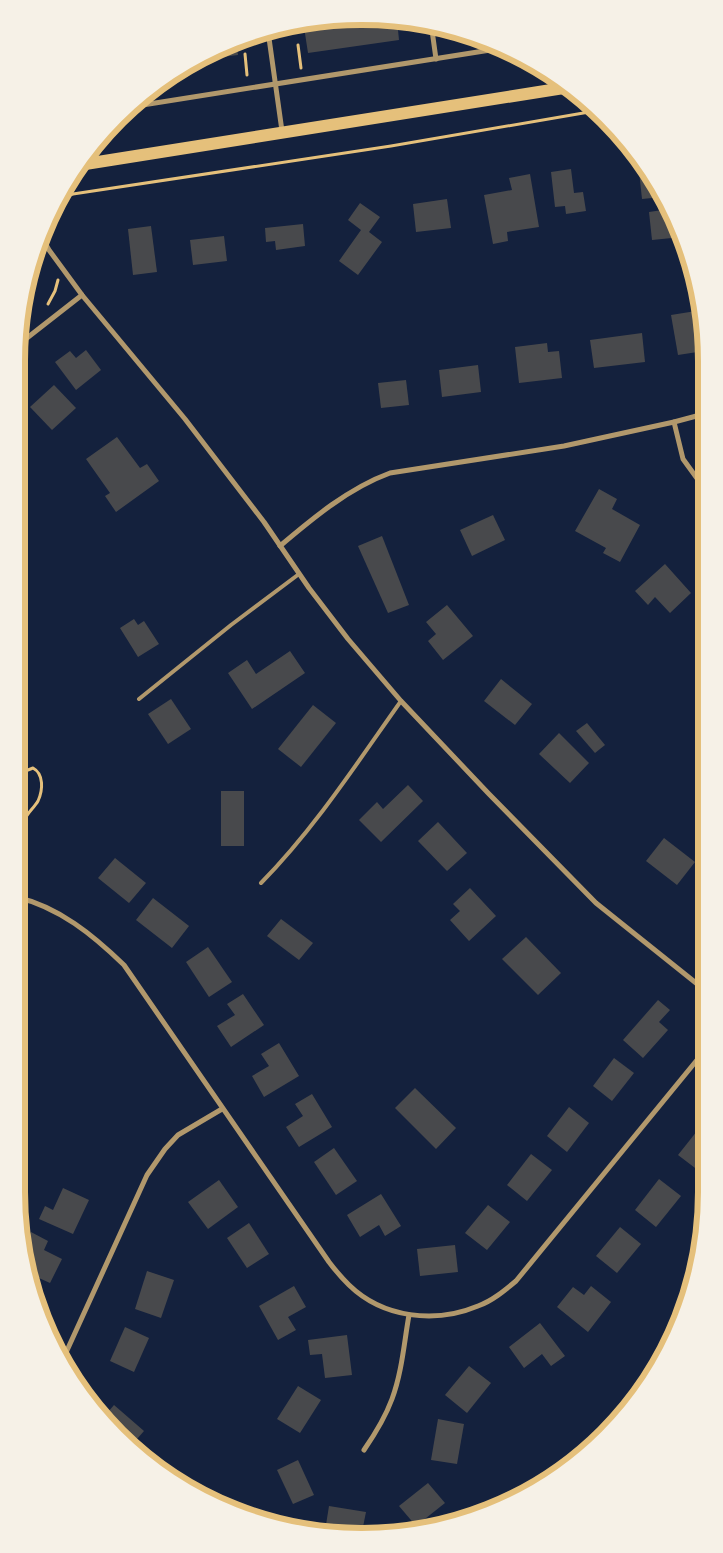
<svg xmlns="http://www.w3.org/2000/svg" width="723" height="1553" viewBox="0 0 723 1553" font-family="'Fira Sans',sans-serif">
  <rect width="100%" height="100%" fill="#14213d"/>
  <!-- building -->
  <g fill="#48494c">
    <polygon points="377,18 397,20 399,40 308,53 304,27"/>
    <polygon points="236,40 238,55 213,58 212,52"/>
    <polygon points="571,169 574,193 583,192 586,211 566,214 565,206 555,207 551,172"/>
    <polygon points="646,170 662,197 642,199 639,171"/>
    <polygon points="530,174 539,227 507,232 508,241 493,244 484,195 512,190 509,178"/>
    <polygon points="447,199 451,228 416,232 413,204"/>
    <polygon points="360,203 380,217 369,232 382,242 358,275 339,261 361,230 348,220"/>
    <polygon points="669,209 680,229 682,237 652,240 649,212"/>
    <polygon points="303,224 305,246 276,250 275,241 266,242 265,228"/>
    <polygon points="151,226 157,272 133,275 128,229"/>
    <polygon points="224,236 227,261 193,265 190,240"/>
    <polygon points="702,310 704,316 704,351 678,355 671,315"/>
    <polygon points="642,333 645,362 594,368 590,340"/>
    <polygon points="547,343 548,352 559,351 562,378 519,383 515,347"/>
    <polygon points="86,350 101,370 76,390 55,362 70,351 76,358"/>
    <polygon points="478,365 481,392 442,397 439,370"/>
    <polygon points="406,380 409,405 381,408 378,383"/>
    <polygon points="54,385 76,408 52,430 30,407"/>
    <polygon points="16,432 22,454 16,455"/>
    <polygon points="117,437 140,468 147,464 159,481 116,512 105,496 110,493 86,459"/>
    <polygon points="599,489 617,499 612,509 640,525 620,562 603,553 606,548 575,531"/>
    <polygon points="493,515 505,540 472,556 460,530"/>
    <polygon points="382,536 409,605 388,613 358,546"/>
    <polygon points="665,564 691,593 670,613 655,597 648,605 635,591"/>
    <polygon points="447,605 473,636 443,660 428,641 436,634 426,622"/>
    <polygon points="134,619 138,625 144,621 159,644 138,657 120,628"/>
    <polygon points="705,640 705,657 697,645"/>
    <polygon points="290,651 305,673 252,709 228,673 247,660 256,674"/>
    <polygon points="501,679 532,704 515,725 484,701"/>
    <polygon points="171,699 191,729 168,744 148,714"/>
    <polygon points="313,705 336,723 301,767 278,749"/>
    <polygon points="587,723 605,745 595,753 576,731"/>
    <polygon points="559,733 589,763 570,783 539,754"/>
    <polygon points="408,785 423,801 381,842 359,820 377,802 383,809"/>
    <rect x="221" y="791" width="23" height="55"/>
    <polygon points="438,822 467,853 447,871 418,841"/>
    <polygon points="664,838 695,862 677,885 646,861"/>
    <polygon points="115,858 146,883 129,903 98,878"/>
    <polygon points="470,888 496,916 469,941 450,920 460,911 453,904"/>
    <polygon points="153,898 189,926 172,948 136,920"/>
    <polygon points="281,919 313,943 299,960 267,936"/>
    <polygon points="526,937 561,973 538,995 502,959"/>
    <polygon points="208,947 232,982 209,997 186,962"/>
    <polygon points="243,994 264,1025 231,1047 217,1026 235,1015 227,1004"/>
    <polygon points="658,1000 670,1010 659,1022 668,1030 643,1058 623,1040"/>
    <polygon points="279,1043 299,1076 264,1097 252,1076 269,1066 261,1054"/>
    <polygon points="614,1058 634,1073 612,1101 593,1086"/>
    <polygon points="415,1088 456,1128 436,1149 395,1108"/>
    <polygon points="312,1094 332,1127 299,1147 286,1127 303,1116 295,1104"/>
    <polygon points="569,1107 589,1123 567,1152 547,1136"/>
    <polygon points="701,1126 707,1131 707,1161 699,1171 678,1155"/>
    <polygon points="334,1148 357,1181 336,1195 314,1162"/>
    <polygon points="531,1154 552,1170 527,1201 507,1185"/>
    <polygon points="659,1179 681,1196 656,1227 635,1210"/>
    <polygon points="219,1180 238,1207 208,1229 188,1202"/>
    <polygon points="63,1188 89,1200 73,1234 39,1219 45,1206 53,1210"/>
    <polygon points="381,1194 401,1226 385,1236 379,1225 360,1237 347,1215"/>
    <polygon points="488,1205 510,1222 487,1250 465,1233"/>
    <polygon points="249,1223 269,1254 247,1268 227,1238"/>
    <polygon points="620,1227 641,1244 617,1273 596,1256"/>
    <polygon points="31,1232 48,1241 44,1250 62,1259 50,1283 30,1274 25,1245"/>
    <polygon points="455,1245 458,1272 420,1276 417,1249"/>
    <polygon points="147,1271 174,1280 161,1318 135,1309"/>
    <polygon points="294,1286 306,1307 288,1317 296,1330 278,1340 259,1306"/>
    <polygon points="591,1286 611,1302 588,1332 557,1307 573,1287 584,1295"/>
    <polygon points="540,1323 565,1356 551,1366 542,1354 524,1368 509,1347"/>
    <polygon points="125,1327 149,1338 134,1372 110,1361"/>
    <polygon points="347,1335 352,1375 325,1378 322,1354 310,1355 308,1340"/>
    <polygon points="469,1366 491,1383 467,1413 445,1395"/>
    <polygon points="298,1386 321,1400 300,1433 277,1419"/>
    <polygon points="114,1405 144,1431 130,1447 103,1418"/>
    <polygon points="438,1419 464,1424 457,1464 431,1460"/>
    <polygon points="150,1456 171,1476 170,1477 146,1460"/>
    <polygon points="298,1460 314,1495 293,1504 277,1470"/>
    <polygon points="428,1483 445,1503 416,1526 399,1506"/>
    <polygon points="329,1506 366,1512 362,1532 325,1531"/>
  </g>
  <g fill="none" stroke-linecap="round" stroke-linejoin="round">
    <!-- path -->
    <g stroke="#e5c07b" stroke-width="3">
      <polyline points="298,45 301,68"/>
      <polyline points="245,54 247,75"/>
      <polyline points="53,209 64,197 73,194 391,146 595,111"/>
      <polyline points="48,304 55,291 58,280"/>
      <path d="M16,844C20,836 21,828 24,821C27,813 34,808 38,801C43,790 44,774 33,768L28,770"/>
      <polyline points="16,865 20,874 20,881"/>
    </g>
    <!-- service -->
    <g stroke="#b1986c" stroke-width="4">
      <polyline points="139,699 231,625 299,574"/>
      <path d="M261,883C315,828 357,763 401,701"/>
    </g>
    <!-- minor -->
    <g stroke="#b1986c" stroke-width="5">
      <polyline points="431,23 436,59"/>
      <polyline points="268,31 282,131"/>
      <polyline points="130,107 503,48"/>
      <polyline points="41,236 49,250 82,295 185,419 264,522 309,588 348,639 401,701 489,794 596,903 706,991"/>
      <polyline points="18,345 82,295"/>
      <polyline points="674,422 683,459 704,488"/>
      <path d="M280,546C313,518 349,488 390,473L564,446L674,422L704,414"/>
      <path d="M16,897C59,907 93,935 124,965L329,1262C335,1270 342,1278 349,1285C383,1318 435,1324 478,1306C492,1301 504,1291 516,1281L706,1049"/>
      <polyline points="64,1357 147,1175 165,1149 178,1135 222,1109"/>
      <path d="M364,1450C375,1434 385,1418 392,1399C402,1372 404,1343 409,1315"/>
    </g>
    <!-- primary -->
    <polyline stroke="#e5c07b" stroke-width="12" points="79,165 570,87"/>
  </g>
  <!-- crop -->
  <path d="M0 0H723V1553H0ZM361 25H362A336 336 0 0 1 698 361V1192A336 336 0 0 1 362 1528H361A336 336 0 0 1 25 1192V361A336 336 0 0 1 361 25Z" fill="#f6f1e7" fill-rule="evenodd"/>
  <path fill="none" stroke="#e5c07b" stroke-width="6" d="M361 25H362A336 336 0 0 1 698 361V1192A336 336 0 0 1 362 1528H361A336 336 0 0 1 25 1192V361A336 336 0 0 1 361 25Z"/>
</svg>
